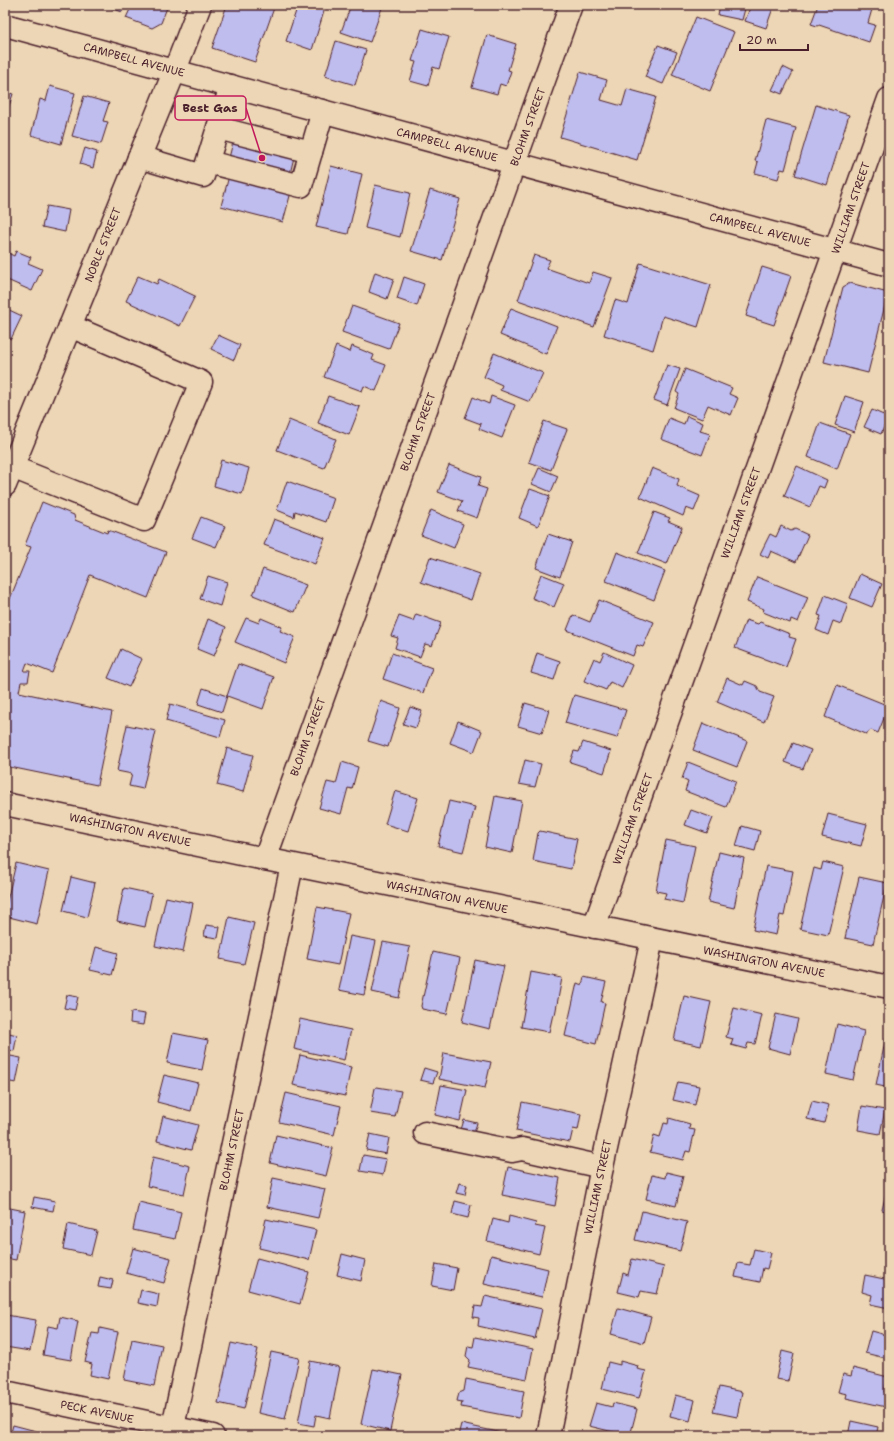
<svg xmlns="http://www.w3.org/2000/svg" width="894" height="1441" viewBox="0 0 894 1441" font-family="'Shantell Sans',sans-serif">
  <rect width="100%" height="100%" fill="#ecd6b5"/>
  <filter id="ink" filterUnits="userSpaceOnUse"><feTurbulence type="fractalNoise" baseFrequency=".025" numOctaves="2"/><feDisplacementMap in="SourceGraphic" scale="8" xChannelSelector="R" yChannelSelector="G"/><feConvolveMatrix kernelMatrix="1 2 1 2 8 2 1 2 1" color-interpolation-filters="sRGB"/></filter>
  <g filter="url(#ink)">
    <!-- building -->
    <g fill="#bfbcee" stroke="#4a1f2b">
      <polygon points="104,5 124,5 122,12"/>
      <polygon points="132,5 168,5 161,23 152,28 126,18"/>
      <polygon points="227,5 275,5 255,62 212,48"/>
      <polygon points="298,5 326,5 312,50 286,41"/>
      <polygon points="351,5 383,5 370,42 341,32"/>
      <polygon points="720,5 746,5 742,20 718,15"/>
      <polygon points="751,5 774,5 766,28 745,21"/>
      <polygon points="818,5 870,5 873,6 868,23 875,25 869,42 819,25 817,26 811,24"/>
      <polygon points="696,17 734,32 710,91 672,75"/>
      <polygon points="422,29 449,37 439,69 433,67 428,86 410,81 416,62 412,61"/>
      <polygon points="487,35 516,44 508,70 511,71 506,86 500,84 497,94 472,87"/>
      <polygon points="336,41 366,50 355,85 325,76"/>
      <polygon points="658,45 677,52 663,84 645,77"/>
      <polygon points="783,67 793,72 782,94 772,90"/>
      <polygon points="580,72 607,80 601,100 622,106 627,89 656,97 637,160 560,137"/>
      <polygon points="5,76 10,77 6,92 13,94 8,109 5,108"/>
      <polygon points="50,86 75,93 61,144 31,135 40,99 46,101"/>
      <polygon points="84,96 109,103 103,121 108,122 101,144 72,136"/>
      <polygon points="816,105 849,115 827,185 795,175"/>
      <polygon points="766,120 796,128 785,170 781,169 778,179 755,173 758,162 755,161"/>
      <polygon points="234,138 295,153 289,178 228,162"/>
      <polygon points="85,148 97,152 93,168 80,164"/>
      <polygon points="331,166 362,174 348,234 316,227"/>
      <polygon points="229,176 291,192 283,222 221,206"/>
      <polygon points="375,185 410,193 400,237 365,228"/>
      <polygon points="430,190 460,199 442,260 411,251"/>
      <polygon points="47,206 69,210 65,232 42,227"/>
      <polygon points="16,251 31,257 28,263 42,269 32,291 5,279 5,259 8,253 14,256"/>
      <polygon points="534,255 550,260 546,268 589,283 593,272 612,278 594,327 518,300"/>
      <polygon points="640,263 711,285 698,327 663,316 653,350 604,335 615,300 628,304"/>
      <polygon points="762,267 791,276 774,325 746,316"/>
      <polygon points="375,272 394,279 387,299 369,292"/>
      <polygon points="138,276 157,284 159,279 195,296 180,326 126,301"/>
      <polygon points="404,277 424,284 417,306 397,299"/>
      <polygon points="850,283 888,293 868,373 824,362 843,287"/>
      <polygon points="352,306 399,323 389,349 342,332"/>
      <polygon points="5,308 22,316 11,339 5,336"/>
      <polygon points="511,308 557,326 546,354 500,335"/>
      <polygon points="218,335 240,345 234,360 211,349"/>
      <polygon points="336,346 350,352 352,346 374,355 372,360 386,365 376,391 364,386 362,391 324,377"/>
      <polygon points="494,353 543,373 530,402 500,390 502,385 484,377"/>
      <polygon points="667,365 680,369 667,405 654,400"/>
      <polygon points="685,369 732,388 729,394 738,398 731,415 708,405 702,419 674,408 679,394 676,392"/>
      <polygon points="328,396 360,407 349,435 318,423"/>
      <polygon points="491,396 515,405 502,438 479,429 481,424 465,418 473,397 489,404"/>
      <polygon points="845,396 864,402 854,432 835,425"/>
      <polygon points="872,410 888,417 881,434 864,427"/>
      <polygon points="687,416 703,423 700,431 710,434 702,455 661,439 669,418 684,424"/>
      <polygon points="289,420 336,439 324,468 277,450"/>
      <polygon points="544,421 567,429 551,470 529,462"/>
      <polygon points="820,423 850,434 837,469 808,457"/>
      <polygon points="221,460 249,468 242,494 214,486"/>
      <polygon points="449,465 481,477 478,486 487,489 477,518 458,511 462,501 438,492"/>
      <polygon points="797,466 827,480 824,488 819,486 810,507 784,496"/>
      <polygon points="539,468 558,476 551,492 532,484"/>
      <polygon points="652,468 679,479 677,486 700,496 694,511 686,508 683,516 640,497"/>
      <polygon points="287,481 334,498 326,522 295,511 294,517 277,510"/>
      <polygon points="530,489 550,496 538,526 519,518"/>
      <polygon points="42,502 74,515 75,520 107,533 108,530 166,552 148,598 90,575 52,673 27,663 24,671 30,671 28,682 21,682 19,692 112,712 97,785 5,766 5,611 31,547 25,545"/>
      <polygon points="431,510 463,524 454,548 421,535"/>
      <polygon points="654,512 670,518 668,521 682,527 667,564 638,553"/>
      <polygon points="201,517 225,526 216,547 192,538"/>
      <polygon points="274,519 325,538 315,564 264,545"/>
      <polygon points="781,526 791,531 795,529 808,535 796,562 771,551 768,558 760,554 770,534 776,537"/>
      <polygon points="548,534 572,542 560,577 536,568"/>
      <polygon points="617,552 665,571 654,600 606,581"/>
      <polygon points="430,557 480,574 471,600 421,582"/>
      <polygon points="263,569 306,585 295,612 253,595"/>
      <polygon points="541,574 564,583 554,607 532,598"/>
      <polygon points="860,574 882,584 872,607 850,598"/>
      <polygon points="208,576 227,582 220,606 200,599"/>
      <polygon points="757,577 808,597 798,622 791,619 790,623 763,612 764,609 747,602"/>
      <polygon points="825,595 848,604 841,624 833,621 828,635 816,630 821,616 818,615"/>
      <polygon points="599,600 654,622 643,647 637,645 633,656 567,630 573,615 590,622"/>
      <polygon points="416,614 441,623 432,646 425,644 420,657 395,648 398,638 391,636 399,616 413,621"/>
      <polygon points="246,618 259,623 261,618 282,627 280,631 295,637 284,663 235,642"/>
      <polygon points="208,619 226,627 214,656 197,649"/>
      <polygon points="746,620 758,624 760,622 790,634 789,637 796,639 786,667 735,648"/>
      <polygon points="121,649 142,659 129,687 108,678"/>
      <polygon points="604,652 632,665 622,688 610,682 606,690 584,681 594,658 600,661"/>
      <polygon points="392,653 432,668 423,693 383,679"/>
      <polygon points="537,653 560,661 554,680 531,673"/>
      <polygon points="238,664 274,677 263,709 227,696"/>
      <polygon points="727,678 743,685 745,681 757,686 760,692 774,697 764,722 717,702"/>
      <polygon points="837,685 889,706 878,733 871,730 866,734 825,717"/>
      <polygon points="203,688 227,696 222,712 198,704"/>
      <polygon points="574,695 626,710 617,738 565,723"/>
      <polygon points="381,701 400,708 388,747 368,741"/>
      <polygon points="525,703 549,710 542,733 518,726"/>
      <polygon points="170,704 225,720 220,737 166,721"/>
      <polygon points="410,707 422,711 416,728 403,724"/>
      <polygon points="458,721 482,731 474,752 450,743"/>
      <polygon points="703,723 747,741 737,767 693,750"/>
      <polygon points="127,725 156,731 143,789 129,786 132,774 117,771"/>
      <polygon points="583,742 611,751 604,773 570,762 574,751 579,752"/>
      <polygon points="793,743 811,750 803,769 785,762"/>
      <polygon points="227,748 253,755 243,792 217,785"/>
      <polygon points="525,760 541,764 535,787 519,784"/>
      <polygon points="342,762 358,767 352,789 348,788 341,814 319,808 327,782 336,784"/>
      <polygon points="688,762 736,781 726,807 685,791 688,782 682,779"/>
      <polygon points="395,791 418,798 408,831 385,824"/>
      <polygon points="495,796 522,801 512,853 485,847"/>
      <polygon points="449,801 475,807 463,852 438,846"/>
      <polygon points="691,810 713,818 707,833 685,825"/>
      <polygon points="828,814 867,824 861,846 822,837"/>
      <polygon points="742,826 760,831 755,851 736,846"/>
      <polygon points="540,831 577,839 571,869 533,861 538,833"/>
      <polygon points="666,840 695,846 683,903 664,899 666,893 656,891"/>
      <polygon points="719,852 744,858 734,908 708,902"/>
      <polygon points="823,862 844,867 828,935 800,929 814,868 821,870"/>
      <polygon points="16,863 49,871 37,924 5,916 5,910"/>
      <polygon points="766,866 793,871 784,916 780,915 776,935 753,930"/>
      <polygon points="71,877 95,883 87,917 63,911"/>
      <polygon points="859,877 887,883 873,944 845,938"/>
      <polygon points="124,888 152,894 145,927 117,921"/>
      <polygon points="166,897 193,903 183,952 155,946"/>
      <polygon points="317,907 349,913 338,965 307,959"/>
      <polygon points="229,917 254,923 244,964 220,959"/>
      <polygon points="206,925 220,927 218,938 204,936"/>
      <polygon points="350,936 376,941 364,995 339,990"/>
      <polygon points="383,942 410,947 399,998 372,992"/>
      <polygon points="96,947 118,953 112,975 90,970"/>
      <polygon points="433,952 460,958 447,1014 422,1009 421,1006"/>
      <polygon points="475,960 504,966 490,1029 462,1022"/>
      <polygon points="531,972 562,978 555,1015 553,1014 549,1032 521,1027"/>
      <polygon points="5,973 10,974 5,995"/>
      <polygon points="584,977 606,982 601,1002 605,1003 596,1044 565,1036 577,983 582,985"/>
      <polygon points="67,995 78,997 75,1010 64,1008"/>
      <polygon points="684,996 711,1002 701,1046 674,1040"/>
      <polygon points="734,1008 762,1015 755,1044 748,1043 746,1049 731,1045 733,1039 726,1037"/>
      <polygon points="131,1012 145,1014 143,1025 130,1023"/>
      <polygon points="776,1014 798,1019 790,1054 768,1048"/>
      <polygon points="300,1019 351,1030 344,1060 294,1049"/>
      <polygon points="837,1024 864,1031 853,1080 826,1074"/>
      <polygon points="5,1032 17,1035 14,1051 5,1049"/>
      <polygon points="173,1033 208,1040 202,1070 167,1063"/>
      <polygon points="886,1037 889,1038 889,1088 876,1085"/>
      <polygon points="444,1053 491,1062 485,1088 439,1079"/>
      <polygon points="5,1055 21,1058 16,1083 5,1081"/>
      <polygon points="300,1055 351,1067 345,1096 293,1085"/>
      <polygon points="424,1068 437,1072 433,1083 420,1080"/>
      <polygon points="164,1075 198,1083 191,1111 157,1102"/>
      <polygon points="678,1082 699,1086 695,1105 673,1100"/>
      <polygon points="441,1085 467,1090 460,1121 435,1115"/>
      <polygon points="377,1087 401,1091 395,1117 370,1113 375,1088"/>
      <polygon points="286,1093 341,1106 334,1135 279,1122"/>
      <polygon points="812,1101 829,1105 824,1123 807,1119"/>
      <polygon points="522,1102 581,1114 578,1130 573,1129 570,1142 516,1131"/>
      <polygon points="862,1106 885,1110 880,1134 858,1130"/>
      <polygon points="163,1116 198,1125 191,1150 157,1141"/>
      <polygon points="669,1118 690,1124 689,1129 695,1130 690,1152 686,1151 683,1160 650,1152 654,1135 660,1137 664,1123 668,1124"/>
      <polygon points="464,1120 477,1123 473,1136 460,1133"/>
      <polygon points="370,1134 389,1138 386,1154 366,1150"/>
      <polygon points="276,1135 333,1148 326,1176 270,1163"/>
      <polygon points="363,1155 386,1159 383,1175 360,1171"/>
      <polygon points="153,1157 190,1166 184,1194 147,1186"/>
      <polygon points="508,1167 560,1178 555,1206 502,1195"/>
      <polygon points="666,1172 683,1176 676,1206 646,1199 652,1175 665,1178"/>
      <polygon points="273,1178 325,1189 318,1218 267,1207"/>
      <polygon points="459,1183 467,1185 465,1195 456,1193"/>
      <polygon points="888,1184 889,1184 889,1212 882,1210"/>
      <polygon points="34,1197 55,1201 53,1211 32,1207"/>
      <polygon points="455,1201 471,1205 468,1218 452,1214"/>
      <polygon points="139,1202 181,1212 175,1239 133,1230"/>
      <polygon points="5,1207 25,1211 16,1260 5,1258"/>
      <polygon points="642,1211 687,1222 680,1251 635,1240"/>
      <polygon points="509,1216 536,1223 535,1226 545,1228 539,1254 487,1241 493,1219 508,1223"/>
      <polygon points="266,1219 316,1230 309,1260 259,1248"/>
      <polygon points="68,1224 97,1231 91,1255 63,1249"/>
      <polygon points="133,1248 171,1258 164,1283 126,1273"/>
      <polygon points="754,1249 771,1253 767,1269 763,1268 760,1282 735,1277 738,1263 750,1265"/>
      <polygon points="342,1254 365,1260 361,1281 337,1275"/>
      <polygon points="491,1255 548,1269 542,1297 484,1284"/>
      <polygon points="257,1258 309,1272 300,1304 248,1290"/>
      <polygon points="632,1259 664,1267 657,1294 641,1291 639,1297 618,1292 623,1273 628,1275"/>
      <polygon points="436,1264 457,1268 453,1290 432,1286"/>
      <polygon points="865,1275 889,1280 889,1308 870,1304 872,1295 862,1292"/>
      <polygon points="100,1277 113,1280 111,1289 98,1287"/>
      <polygon points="141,1290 159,1294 157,1307 138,1303"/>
      <polygon points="485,1296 542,1309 535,1339 478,1326 479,1318 473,1317 475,1306 482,1307"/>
      <polygon points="618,1308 651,1317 644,1343 611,1334"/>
      <polygon points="6,1315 36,1320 30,1351 5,1347"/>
      <polygon points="60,1317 78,1321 71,1360 43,1355 48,1326 58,1328"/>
      <polygon points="100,1328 118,1332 108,1379 90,1375 92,1364 85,1362 92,1333 99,1334"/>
      <polygon points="871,1331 889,1336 889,1359 865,1353"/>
      <polygon points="475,1337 533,1349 527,1379 468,1367 470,1360 466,1356 468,1346 473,1347"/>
      <polygon points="132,1339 162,1345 154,1386 124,1380"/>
      <polygon points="231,1343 258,1349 244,1409 218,1403"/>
      <polygon points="782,1351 794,1354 788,1381 776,1379"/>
      <polygon points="271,1352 299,1358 285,1419 258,1413"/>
      <polygon points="310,1361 340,1367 330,1418 316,1415 314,1426 298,1423"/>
      <polygon points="620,1361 638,1366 637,1369 646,1371 639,1398 602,1389 608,1362 620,1365"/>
      <polygon points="853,1368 888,1377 884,1392 889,1393 886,1407 846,1398 847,1394 838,1392 843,1374 851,1376"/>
      <polygon points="373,1369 402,1375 390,1431 361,1424"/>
      <polygon points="466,1379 524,1391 519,1418 461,1407 462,1402 457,1401 459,1393 464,1391"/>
      <polygon points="719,1387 742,1392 737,1417 713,1412"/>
      <polygon points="675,1395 695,1400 690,1421 670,1416"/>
      <polygon points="596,1403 612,1407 613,1403 637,1409 630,1436 589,1426"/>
      <polygon points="851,1421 878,1427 876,1436 848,1436"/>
      <polygon points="461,1424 516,1436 458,1436"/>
      <polygon points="13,1425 36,1431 35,1436 10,1436"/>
    </g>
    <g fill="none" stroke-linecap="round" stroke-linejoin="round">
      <defs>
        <g id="minor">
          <polyline points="218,128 311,152"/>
          <polyline points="139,157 203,176 231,86"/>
          <polyline points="208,162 301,186 323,111"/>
          <polyline points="12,467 144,520 201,382 70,326"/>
          <polyline points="5,485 175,70 200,5"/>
          <polyline points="5,804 265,859 889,987"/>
          <polyline points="265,859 571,5"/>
          <polyline points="594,927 889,99"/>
          <polyline points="425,1133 512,1151 522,1149 602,1167"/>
          <polyline points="5,1392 213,1436"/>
          <polyline points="171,1436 292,865"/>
          <polyline points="548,1436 602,1167 652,939"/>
        </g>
        <polyline id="major" points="5,25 889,265"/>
      </defs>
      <!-- minor casing -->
      <use href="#minor" stroke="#4a1f2b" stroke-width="25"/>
      <!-- major casing -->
      <use href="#major" stroke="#4a1f2b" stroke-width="25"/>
      <!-- minor -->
      <use href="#minor" stroke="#ecd6b5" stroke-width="22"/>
      <!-- major -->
      <use href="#major" stroke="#ecd6b5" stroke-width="22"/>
    </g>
  </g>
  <g text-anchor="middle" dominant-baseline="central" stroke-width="3" stroke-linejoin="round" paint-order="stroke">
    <!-- street labels -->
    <g font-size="11" fill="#4a1f2b" stroke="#ecd6b5">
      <text transform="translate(134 60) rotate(15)">CAMPBELL AVENUE</text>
      <text transform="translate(528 127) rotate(-70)">BLOHM STREET</text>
      <text transform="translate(447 145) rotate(15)">CAMPBELL AVENUE</text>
      <text transform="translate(851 208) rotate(-71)">WILLIAM STREET</text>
      <text transform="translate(760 230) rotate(15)">CAMPBELL AVENUE</text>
      <text transform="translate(103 245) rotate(-68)">NOBLE STREET</text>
      <text transform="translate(418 432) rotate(-70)">BLOHM STREET</text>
      <text transform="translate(741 513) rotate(-70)">WILLIAM STREET</text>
      <text transform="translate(308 737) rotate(-70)">BLOHM STREET</text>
      <text transform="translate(633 819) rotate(-70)">WILLIAM STREET</text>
      <text transform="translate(130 830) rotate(12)">WASHINGTON AVENUE</text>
      <text transform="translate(447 897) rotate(12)">WASHINGTON AVENUE</text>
      <text transform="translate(764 962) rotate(11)">WASHINGTON AVENUE</text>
      <text transform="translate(232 1150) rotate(-78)">BLOHM STREET</text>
      <text transform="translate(598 1187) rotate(-78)">WILLIAM STREET</text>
      <text transform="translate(97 1412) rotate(12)">PECK AVENUE</text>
    </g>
  </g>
  <!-- callouts -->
  <path fill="none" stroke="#c2185b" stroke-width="1.5" d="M262 158L246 108"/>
  <circle fill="#c2185b" stroke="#ecd6b5" stroke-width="1.5" cx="262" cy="158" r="4"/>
  <rect fill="#ecd6b5" stroke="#c2185b" stroke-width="1.5" x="175" y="96" width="71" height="24" rx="4"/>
  <g font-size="12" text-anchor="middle" font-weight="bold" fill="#4a1f2b">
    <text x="210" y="112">Best Gas</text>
  </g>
  <!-- margin -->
  <rect width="894" height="1441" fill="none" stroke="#ecd6b5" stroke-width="20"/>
  <rect x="10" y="10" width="874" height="1421" fill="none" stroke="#4a1f2b" stroke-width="1.5" filter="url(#ink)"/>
  <!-- scale -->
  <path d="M740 44v6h68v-6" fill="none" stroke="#4a1f2b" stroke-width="2"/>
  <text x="746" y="44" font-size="12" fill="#4a1f2b" stroke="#ecd6b5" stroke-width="3" paint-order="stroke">20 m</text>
</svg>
